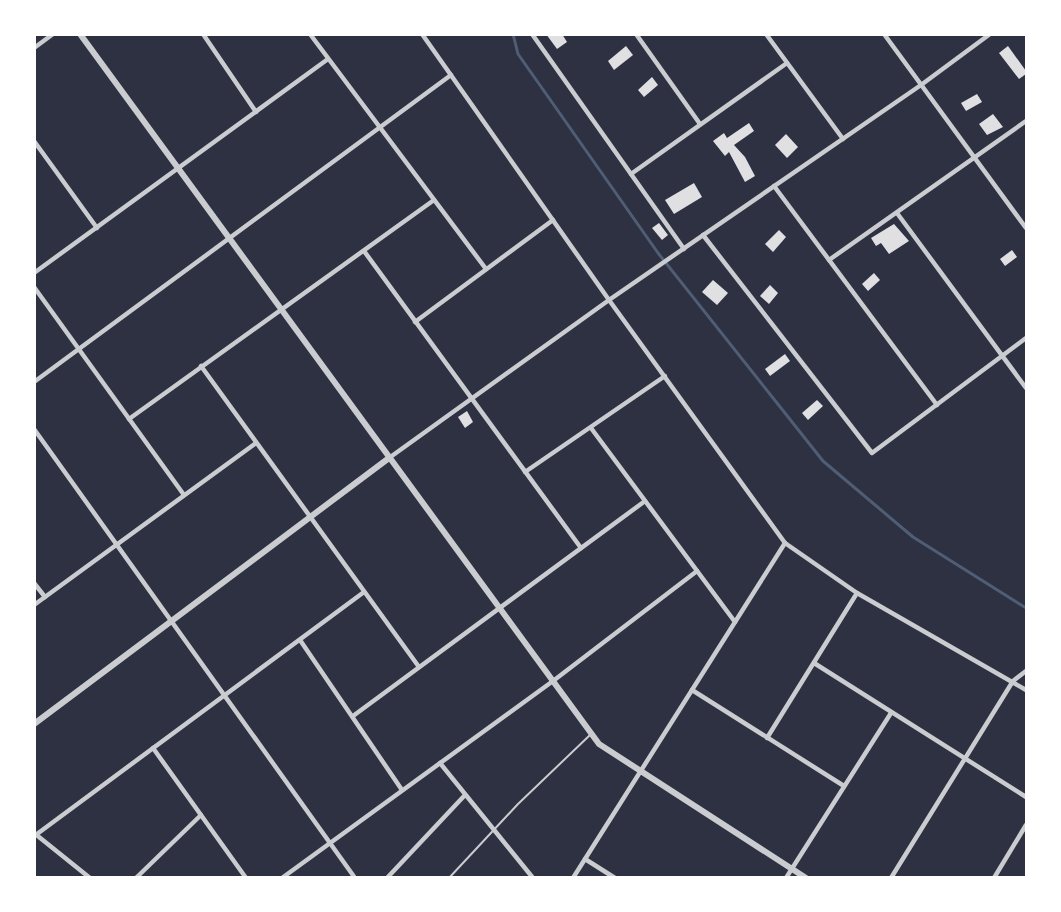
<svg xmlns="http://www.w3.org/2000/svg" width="1061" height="912" viewBox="0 0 1061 912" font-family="Overpass,sans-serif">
  <rect width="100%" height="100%" fill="#2d3142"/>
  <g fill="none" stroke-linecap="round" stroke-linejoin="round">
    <!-- stream -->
    <polyline stroke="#4f5d75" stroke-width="3" points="513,34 518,54 658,253 823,461 913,537 1026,608"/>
  </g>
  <!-- building -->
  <g fill="#e0e0e3">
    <polygon points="546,34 562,34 567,42 557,49"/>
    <polygon points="626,46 633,55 614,70 608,61"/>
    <polygon points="1008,46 1026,71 1026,74 1019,79 999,53"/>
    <polygon points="652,77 658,85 644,97 638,90"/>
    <polygon points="977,94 982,102 966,111 961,103"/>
    <polygon points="993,114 1003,127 987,135 979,124"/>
    <polygon points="749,123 754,131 734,145 745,157 755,176 745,182 729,152 725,156 713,141 724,133 727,138"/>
    <polygon points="786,134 798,147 787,158 775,145"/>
    <polygon points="694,183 702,197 674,214 665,200"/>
    <polygon points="659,223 668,235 662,240 652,228"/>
    <polygon points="894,224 909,241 889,254 881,243 876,246 871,238"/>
    <polygon points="779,230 786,237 773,252 765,244"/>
    <polygon points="1012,250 1017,257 1005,266 1000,259"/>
    <polygon points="874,273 880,280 868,291 862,284"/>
    <polygon points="713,280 728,293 717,305 702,292"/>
    <polygon points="770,285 778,293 769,304 760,296"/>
    <polygon points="785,354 790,361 770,376 765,369"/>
    <polygon points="817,400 823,406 808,420 802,413"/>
    <polygon points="467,411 473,422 465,428 458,417"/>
  </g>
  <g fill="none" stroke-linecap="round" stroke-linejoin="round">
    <!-- service -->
    <polyline stroke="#caccd0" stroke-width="2" points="449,878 518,804 590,735"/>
    <!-- minor -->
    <g stroke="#caccd0" stroke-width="4.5">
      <polyline points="203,34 256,112"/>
      <polyline points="310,34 486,269"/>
      <polyline points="422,34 609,300 785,543 857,593 1026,690"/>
      <polyline points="532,34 684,249"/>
      <polyline points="636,34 700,124"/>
      <polyline points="766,34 843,139"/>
      <polyline points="884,34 1026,228"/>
      <polyline points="34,48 53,34"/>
      <polyline points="34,141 97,228"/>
      <polyline points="631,174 787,63"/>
      <polyline points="774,186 937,405"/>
      <polyline points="897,213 1026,388"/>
      <polyline points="703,235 872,453 1026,338"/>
      <polyline points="364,251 581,548"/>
      <polyline points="829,260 1026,121"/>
      <polyline points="34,273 328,59"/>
      <polyline points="34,287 184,495"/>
      <polyline points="415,322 553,220"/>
      <polyline points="201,366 419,667"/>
      <polyline points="34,382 451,75"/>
      <polyline points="129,419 434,200"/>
      <polyline points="591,428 735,622"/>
      <polyline points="34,429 355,878"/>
      <polyline points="389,458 609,300 921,85 990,34"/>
      <polyline points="525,472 665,376"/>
      <polyline points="34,583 45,597"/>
      <polyline points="34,605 256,443"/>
      <polyline points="300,640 402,790"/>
      <polyline points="814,663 1026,797"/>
      <polyline points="692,690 844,786"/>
      <polyline points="353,716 645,501"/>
      <polyline points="767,738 857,593"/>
      <polyline points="153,748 246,878"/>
      <polyline points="440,763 533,878"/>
      <polyline points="34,833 90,878"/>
      <polyline points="37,834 364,592"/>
      <polyline points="585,859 615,878"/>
      <polyline points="136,878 201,815"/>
      <polyline points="282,878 553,681 697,571"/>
      <polyline points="387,878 465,795"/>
      <polyline points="573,878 785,543"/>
      <polyline points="786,878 891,713"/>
      <polyline points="891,878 1013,681 1026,671"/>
      <polyline points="994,878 1026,825"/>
    </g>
    <!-- tertiary -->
    <g stroke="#caccd0" stroke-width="6">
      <polyline points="80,34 599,744 806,878"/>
      <polyline points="34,724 389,458"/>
    </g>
  </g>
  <!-- border -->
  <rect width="1061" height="912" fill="none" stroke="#ffffff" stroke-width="72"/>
</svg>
